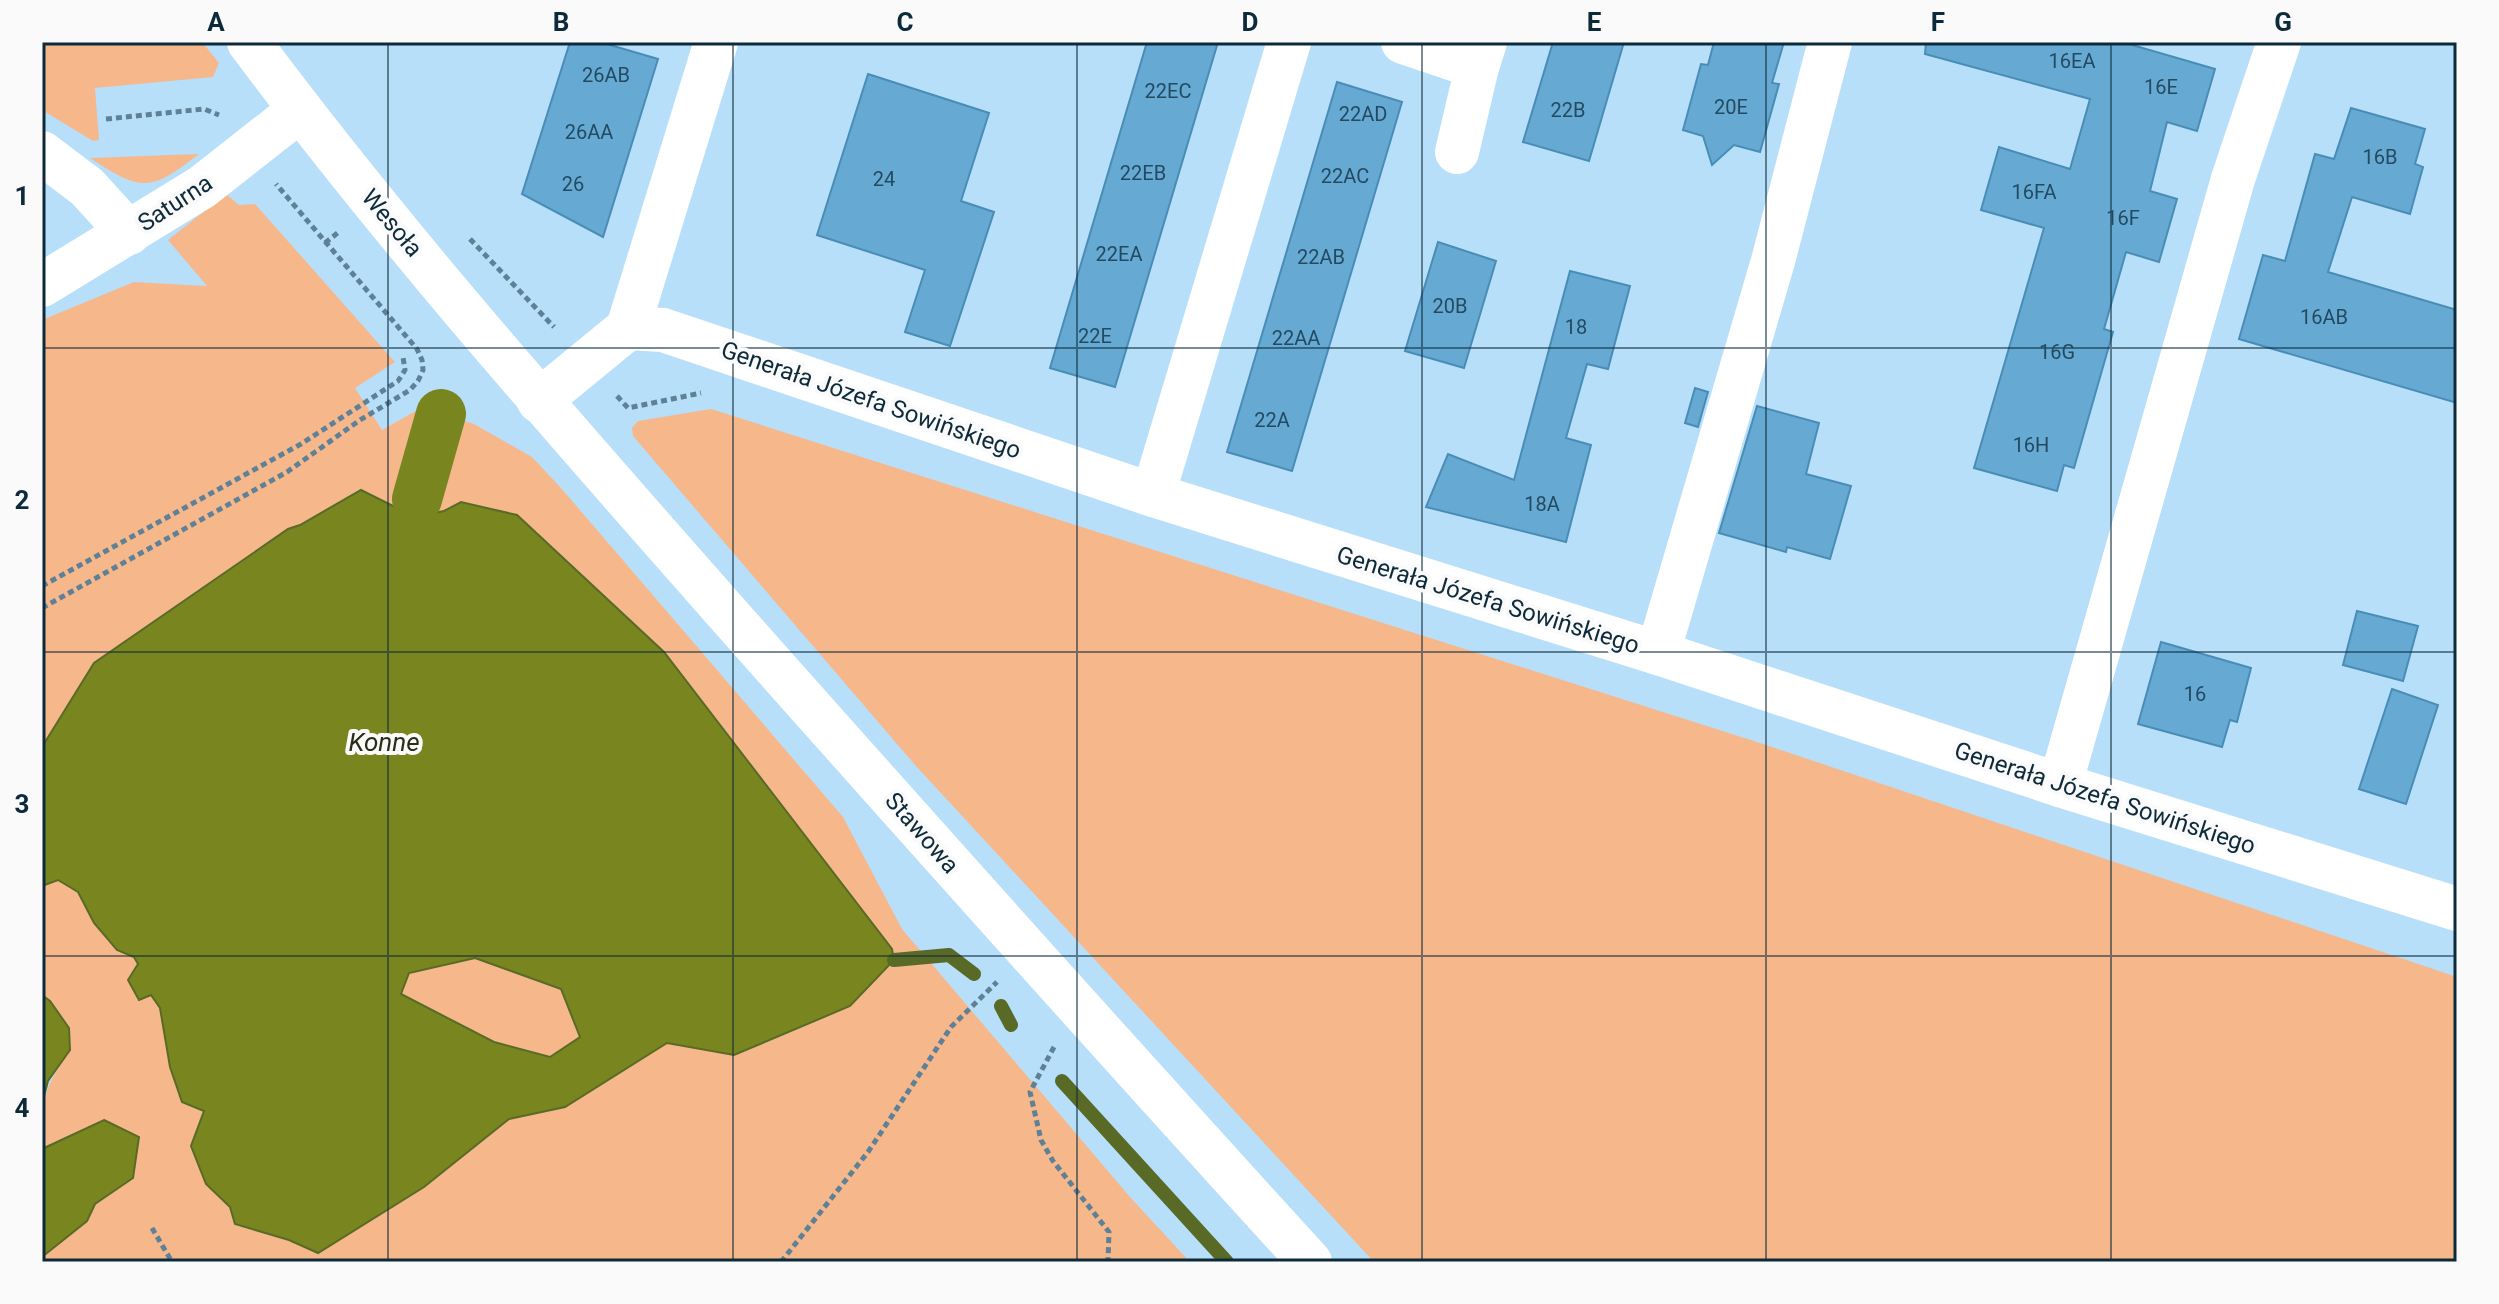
<svg xmlns="http://www.w3.org/2000/svg" width="2499" height="1304" viewBox="0 0 2499 1304" font-family="Roboto,sans-serif">
  <rect width="100%" height="100%" fill="#b7dffa"/>
  <!-- green -->
  <g fill="#f6b88b">
    <polygon points="42,42 202,42 219,63 213,77 95,88 99,140 93,141 42,110"/>
    <path d="M199,154C150,192 142,192 90,158Z"/>
    <path d="M226,194L239,205L255,204L395,362L355,388L382,430L421,408L474,424L532,457L561,488L843,817L902,929L1130,1197L1190,1262H42V1222L98,1123L42,1149C42,1100 42,1091 70,1050L50,1001L42,995V864L79,857L206,1031V1184L230,1207L235,1225L289,1240L318,1253L374,1015L517,515L461,502L444,511L423,515L425,501L408,498L401,510L361,490L300,525L288,529L94,663L42,747V320L134,282L207,286L168,240Z"/>
    <polygon points="711,409 1757,742 2457,977 2457,1262 1374,1262 915,765 633,436 632,428 638,421"/>
  </g>
  <!-- water -->
  <g fill="#79861f" stroke="#596a27" stroke-width="2" fill-rule="evenodd">
    <path d="M361,490L401,510L408,497L426,501L424,515L444,511L461,502L517,515L664,652L892,949L894,960L850,1006L734,1055L667,1043L565,1107L509,1119L424,1187L318,1253L289,1240L235,1224L230,1207L206,1184L191,1146L204,1111L182,1102L170,1067L160,1008L151,995L139,1000L128,980L138,964L134,957L117,950L94,923L78,892L58,880L42,886V747L94,663L288,529L300,525ZM475,958L561,989L580,1037L550,1057L494,1042L401,994L409,973Z"/>
    <polygon points="42,995 50,1001 69,1028 70,1050 48,1081 42,1104"/>
    <polygon points="104,1120 139,1137 133,1178 95,1204 87,1221 42,1257 42,1149"/>
  </g>
  <g fill="none" stroke-linecap="round" stroke-linejoin="round">
    <!-- stream -->
    <g stroke="#596a27" stroke-width="14">
      <polyline points="894,960 949,955 974,974"/>
      <polyline points="1001,1006 1011,1025"/>
      <polyline points="1062,1081 1227,1262"/>
    </g>
    <!-- canal -->
    <polyline stroke="#79861f" stroke-width="50" points="417,499 441,414"/>
  </g>
  <!-- building -->
  <g fill="#66aad4" stroke="#498db6" stroke-width="2">
    <polygon points="570,42 600,42 658,59 603,237 522,194"/>
    <polygon points="1147,42 1218,42 1115,387 1050,368"/>
    <polygon points="1553,42 1624,42 1589,161 1523,142"/>
    <polygon points="1714,42 1784,42 1772,83 1779,84 1760,152 1734,145 1712,165 1703,136 1683,130 1701,64 1708,65"/>
    <polygon points="1926,42 2122,42 2215,69 2197,131 2167,122 2150,191 2177,199 2159,262 2126,252 2104,329 2113,332 2074,468 2064,465 2057,491 1974,468 2044,228 1981,210 1999,147 2070,169 2090,99 1925,54"/>
    <polygon points="868,74 989,113 961,201 994,212 950,346 905,332 925,270 817,235"/>
    <polygon points="1337,82 1402,102 1292,471 1227,452"/>
    <polygon points="2351,108 2425,129 2415,164 2423,167 2410,214 2352,197 2328,272 2457,310 2457,403 2239,339 2263,255 2285,261 2315,154 2334,159"/>
    <polygon points="1438,242 1496,261 1464,368 1405,351"/>
    <polygon points="1570,271 1630,286 1608,369 1587,364 1566,438 1591,445 1566,542 1426,507 1448,454 1514,480"/>
    <polygon points="1695,388 1708,392 1698,427 1685,423"/>
    <polygon points="1757,406 1819,423 1806,474 1851,486 1830,559 1787,547 1786,552 1719,533"/>
    <polygon points="2357,611 2418,626 2403,681 2343,665"/>
    <polygon points="2161,642 2251,668 2237,722 2230,720 2222,747 2138,724"/>
    <polygon points="2392,689 2438,705 2406,804 2359,789"/>
  </g>
  <g fill="none" stroke-linecap="round" stroke-linejoin="round">
    <!-- path -->
    <g stroke="#5f8197" stroke-width="5" stroke-dasharray="6 4" stroke-linecap="butt">
      <polyline points="106,119 204,109 219,115"/>
      <polyline points="470,239 554,327"/>
      <polyline points="325,243 340,231"/>
      <polyline points="617,396 628,408 701,393"/>
      <polyline points="42,586 301,444 398,381 405,370 403,357"/>
      <polyline points="42,608 287,472 360,420 410,390 418,381 423,370 422,360 417,349 276,184"/>
      <polyline points="1054,1047 1030,1092 1041,1140 1053,1161 1109,1232 1108,1262"/>
      <polyline points="152,1228 172,1262"/>
      <polyline points="781,1262 868,1152 951,1027 997,982"/>
    </g>
    <!-- minor -->
    <g stroke="#fff" stroke-width="44">
      <path d="M249,42C395,238 557,420 718,603C914,824 1111,1044 1310,1262"/>
      <polyline points="1403,42 1477,67 1485,42"/>
      <polyline points="1457,152 1477,67"/>
      <polyline points="42,153 87,187 129,233"/>
      <polyline points="42,285 202,187 300,110"/>
      <polyline points="628,328 716,42"/>
      <polyline points="539,401 628,328 663,330 1153,495 1658,653 2060,785 2457,909"/>
      <polyline points="1153,495 1289,42"/>
      <polyline points="1658,653 1773,261 1830,42"/>
      <polyline points="2060,785 2233,179 2279,42"/>
    </g>
  </g>
  <!-- grid -->
  <path fill="none" stroke="#0d2a3b" stroke-width="2" stroke-opacity="0.55" d="M388,42V1262M733,42V1262M1077,42V1262M1422,42V1262M1766,42V1262M2111,42V1262M42,348H2457M42,652H2457M42,956H2457"/>
  <g text-anchor="middle" dominant-baseline="central" stroke-width="8" stroke-linejoin="round" paint-order="stroke">
    <!-- number labels -->
    <g font-size="20" fill="#234a61">
      <text x="2072" y="61">16EA</text>
      <text x="606" y="75">26AB</text>
      <text x="2161" y="87">16E</text>
      <text x="1168" y="91">22EC</text>
      <text x="1731" y="107">20E</text>
      <text x="1568" y="110">22B</text>
      <text x="1363" y="114">22AD</text>
      <text x="589" y="132">26AA</text>
      <text x="2380" y="157">16B</text>
      <text x="1143" y="173">22EB</text>
      <text x="1345" y="176">22AC</text>
      <text x="884" y="179">24</text>
      <text x="573" y="184">26</text>
      <text x="2034" y="192">16FA</text>
      <text x="2123" y="218">16F</text>
      <text x="1119" y="254">22EA</text>
      <text x="1321" y="257">22AB</text>
      <text x="1450" y="306">20B</text>
      <text x="2324" y="317">16AB</text>
      <text x="1576" y="327">18</text>
      <text x="1095" y="336">22E</text>
      <text x="1296" y="338">22AA</text>
      <text x="2057" y="352">16G</text>
      <text x="1272" y="420">22A</text>
      <text x="2031" y="445">16H</text>
      <text x="1542" y="504">18A</text>
      <text x="2195" y="694">16</text>
    </g>
    <!-- street labels -->
    <g font-size="24" fill="#0d2a3b" stroke="#fafafa">
      <text transform="translate(175 203) rotate(-33)">Saturna</text>
      <text transform="translate(392 223) rotate(50)">Wesoła</text>
      <text transform="translate(871 400) rotate(19)">Generała Józefa Sowińskiego</text>
      <text transform="translate(1488 600) rotate(17)">Generała Józefa Sowińskiego</text>
      <text transform="translate(2105 798) rotate(18)">Generała Józefa Sowińskiego</text>
      <text transform="translate(922 833) rotate(49)">Stawowa</text>
    </g>
    <!-- water labels -->
    <g font-size="26" font-style="italic" fill="#292c17" stroke="#fafafa">
      <text x="384" y="742">Konne</text>
    </g>
  </g>
  <!-- border -->
  <rect width="2499" height="1304" fill="none" stroke="#fafafa" stroke-width="88"/>
  <rect x="44" y="44" width="2411" height="1216" fill="none" stroke="#0d2a3b" stroke-width="3"/>
  <g font-size="26" text-anchor="middle" font-weight="bold" fill="#0d2a3b">
    <text x="216" y="31">A</text>
    <text x="561" y="31">B</text>
    <text x="905" y="31">C</text>
    <text x="1250" y="31">D</text>
    <text x="1594" y="31">E</text>
    <text x="1938" y="31">F</text>
    <text x="2283" y="31">G</text>
    <text x="22" y="205">1</text>
    <text x="22" y="509">2</text>
    <text x="22" y="813">3</text>
    <text x="22" y="1117">4</text>
  </g>
</svg>
